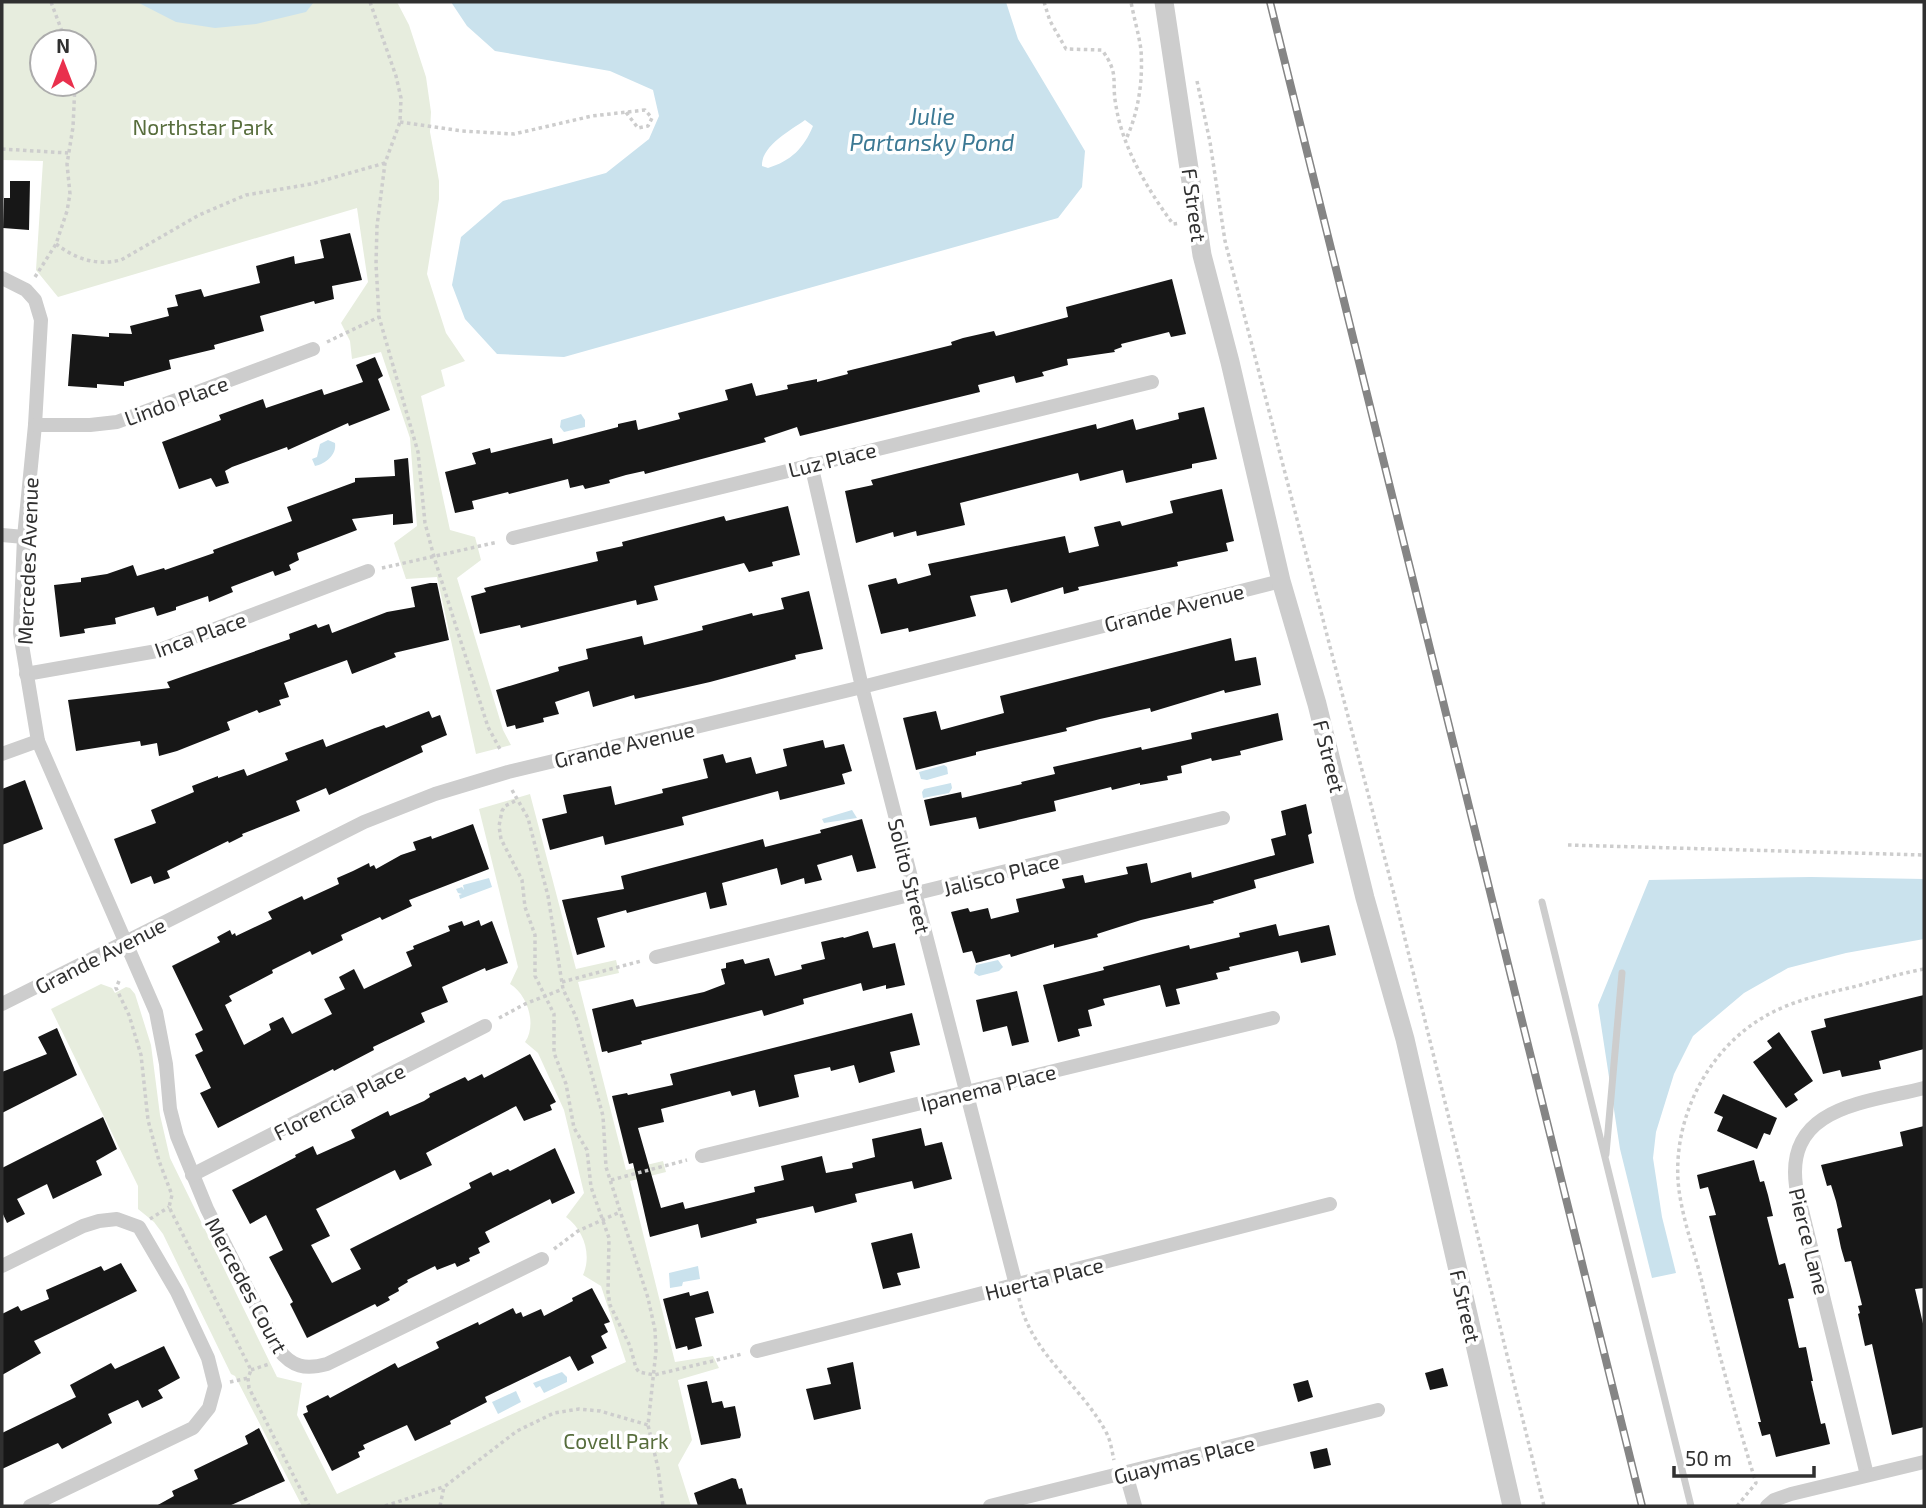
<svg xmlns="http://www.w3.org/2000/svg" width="1926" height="1508" viewBox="0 0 1926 1508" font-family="'Exo 2',sans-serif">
  <rect width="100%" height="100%" fill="#fff"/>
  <!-- green -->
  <g fill="#e7edde" fill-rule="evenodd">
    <path d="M2,2H397L409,25L426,77L431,112L430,132L439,181V199L427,274L446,333L465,361L441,370L445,386L421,396L450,530L475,537L481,560L457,578L503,730L511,745L476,754L437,577L406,579L394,543L417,526L410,438L381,352L352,359L350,341L341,323L368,282L357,208L58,297L36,270L43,161L2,160ZM42,42H84V84H42Z"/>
    <path d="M530,794L576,969L616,960L619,973L578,982L626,1170L663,1161L666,1172L630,1181L675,1362L713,1356L719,1368L678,1380L692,1440L678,1465L691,1506H302L235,1376L231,1374L163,1234L154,1222L138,1209V1186L51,1009L101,984L112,988L115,993L126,987L130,988L135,994L151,1045L160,1115L170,1158L277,1377L302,1383L297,1415L337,1494L626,1362L601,1286L583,1275C592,1255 584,1230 566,1217L584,1193L564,1110L538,1053L525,1042C537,1025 528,995 510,984L518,967L479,809Z"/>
  </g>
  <!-- water -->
  <g fill="#cae2ed" fill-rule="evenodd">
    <polygon points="137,2 314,2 306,12 256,24 215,28 176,22"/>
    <path d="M451,2H1006L1018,39L1085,151L1082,187L1058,218L564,357L497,354L465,319L452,285L461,237L503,201L606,173L649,139L659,116L653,90L610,71L495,51L467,26ZM805,120L813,126C804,148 791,161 768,168L762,166C761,146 791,130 805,120Z"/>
    <polygon points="581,414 585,420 585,427 564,432 560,427 561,420"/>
    <path d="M328,440L335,443C337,455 325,464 315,466L312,459L317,457L320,444Z"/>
    <polygon points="944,765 947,767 948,774 927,780 921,779 919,772"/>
    <polygon points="951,783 952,788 949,793 923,798 922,792 924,789"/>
    <polygon points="852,810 857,818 824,823 822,819"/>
    <polygon points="1811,877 1924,879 1924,939 1846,953 1788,968 1744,993 1693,1036 1674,1074 1656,1132 1653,1158 1662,1217 1676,1273 1652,1278 1620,1149 1598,1005 1649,880"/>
    <polygon points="489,878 492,887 460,899 459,895 462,894 458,893 456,889 462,887 464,890 463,885"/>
    <polygon points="998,960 1003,967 999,971 979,976 974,973 976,965"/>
    <polygon points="698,1266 700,1279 683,1282 682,1286 670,1288 669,1273"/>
    <polygon points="562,1372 567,1377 567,1382 544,1393 540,1386 536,1388 533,1383"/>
    <polygon points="516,1391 521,1402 498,1414 492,1402"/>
  </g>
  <!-- building -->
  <g fill="#171717">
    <polygon points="10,181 30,181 29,230 3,228 4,198 10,198"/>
    <polygon points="350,233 362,280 332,286 334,299 315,304 314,301 260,316 264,331 214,345 215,349 169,360 171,369 124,382 124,386 97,384 97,388 68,386 72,334 109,337 109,333 132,334 130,326 169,316 167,308 178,306 175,295 201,289 204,297 260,283 256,266 294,256 295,264 324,258 320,240"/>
    <polygon points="1172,279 1186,334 1171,337 1169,332 1121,344 1122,347 1114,350 1115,352 1067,359 1068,365 1042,372 1044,376 1016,383 1014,376 978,385 980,392 800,436 797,427 764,438 766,442 645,474 644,471 626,475 609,480 610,483 585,489 583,485 570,488 568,479 509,494 508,492 472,501 474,509 455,513 445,472 476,464 472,453 490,448 491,453 552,438 553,444 618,427 618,424 636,420 638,430 680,419 678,413 728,400 725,390 752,383 756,396 788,389 787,385 817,379 817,382 848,374 847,371 952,345 951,342 963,338 994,331 996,336 1068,317 1066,307"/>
    <polygon points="375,357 383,376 378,379 390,410 349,426 348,423 288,450 287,447 232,467 225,471 229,483 216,487 211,478 179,489 162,442 221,420 219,415 263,399 266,408 322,389 324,395 363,382 356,365"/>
    <polygon points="1204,407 1217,459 1192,464 1192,468 1126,483 1123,470 1080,481 1078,473 960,503 965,525 917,536 916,531 894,537 893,532 856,543 845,491 873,485 871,480 1096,424 1097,429 1133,419 1136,430 1179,419 1178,413"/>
    <polygon points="408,458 413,523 393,525 393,514 352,519 357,530 297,553 299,560 289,565 291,570 275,576 273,571 231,587 233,592 209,602 208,596 176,607 176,610 157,616 154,607 115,618 116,624 89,628 84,629 85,633 60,637 54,585 81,582 81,578 107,574 133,565 137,576 164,568 165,570 214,553 213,550 292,521 287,507 355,482 355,478 395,476 394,460"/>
    <polygon points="1222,489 1234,541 1226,543 1228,551 1177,562 1178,566 1078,587 1079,590 1064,594 1063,587 1011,603 1007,589 970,596 976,616 909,632 908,628 881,634 868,585 896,578 898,584 931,575 928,564 1065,536 1069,553 1099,546 1094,527 1120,521 1122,526 1173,513 1170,501"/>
    <polygon points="788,506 800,555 772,562 773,566 749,572 744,563 654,586 658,600 637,605 636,600 521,628 520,625 480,634 471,596 486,592 484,588 598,561 596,552 623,546 622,542 724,516 726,521"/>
    <polygon points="430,583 437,583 449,640 394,653 396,657 352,674 347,660 284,683 289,697 279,700 281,705 259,713 257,710 227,722 230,730 177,751 159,756 157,743 141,746 140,741 76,751 68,700 170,688 167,682 290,639 289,634 316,624 318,628 329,624 332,633 387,612 415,607 411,587"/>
    <polygon points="809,591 823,649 795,655 796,659 710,682 635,699 634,695 593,707 589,691 555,702 559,714 543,718 544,722 516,729 515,725 507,727 496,690 559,671 558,667 588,659 586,649 642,636 644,645 703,630 702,626 752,613 753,616 784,609 781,598"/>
    <polygon points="1231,638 1235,661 1256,657 1261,685 1225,693 1224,690 1151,712 1150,708 1100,719 1066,728 1067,731 976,752 976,755 916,770 903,718 936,711 941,730 1004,713 1000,696"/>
    <polygon points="429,711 432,718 440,715 447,735 421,746 423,752 329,795 326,788 296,801 300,811 242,834 243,836 229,843 228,841 167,871 170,878 154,884 151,876 131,884 114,839 156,823 151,810 194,792 192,786 218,776 218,778 244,769 247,776 288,760 285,753 323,739 326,747 375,728 384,725 386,728"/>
    <polygon points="1278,713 1283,740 1240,751 1241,755 1212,761 1211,758 1181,766 1182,773 1167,776 1168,780 1140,785 1140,783 1112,790 1111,787 1054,801 1056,811 979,829 976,817 930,826 924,800 961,792 962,798 1022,784 1021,782 1055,774 1053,767 1141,747 1142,750 1192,739 1191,733"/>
    <polygon points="823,740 825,748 844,744 852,771 842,774 845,784 780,800 778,791 682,817 684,825 605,845 603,836 550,850 542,819 567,813 563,795 611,786 615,805 663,793 662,789 708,778 703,759 723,754 726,763 751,757 756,774 787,766 783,749"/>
    <polygon points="25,780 43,829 2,845 2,789"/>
    <polygon points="1306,804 1312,833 1308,835 1314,863 1254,880 1256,888 1213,901 1214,903 1141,920 1097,934 1098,937 1054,948 1054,944 1011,957 1010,954 976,963 972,951 963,953 951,912 968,908 970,912 988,908 991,919 1019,912 1016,899 1065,888 1062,879 1083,875 1085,883 1128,874 1126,867 1147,863 1151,883 1191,872 1192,878 1275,855 1271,839 1286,835 1281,811"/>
    <polygon points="862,819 876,868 857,872 852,855 817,865 822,880 805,884 804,878 781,885 777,868 722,883 727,905 710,909 706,892 627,913 626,910 597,918 605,947 577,955 562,900 624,889 621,876 763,839 765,847 821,833 820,830"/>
    <polygon points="473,824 489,869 409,900 412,906 382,920 380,917 341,935 343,940 312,955 310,951 272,970 273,973 229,996 232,1001 225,1005 244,1045 271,1030 269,1024 283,1017 292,1034 332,1014 324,999 345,989 339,977 354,969 364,989 412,966 406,952 414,949 413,946 450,931 448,926 462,921 464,926 479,920 481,926 492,921 508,963 486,971 485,968 442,987 448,1002 421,1013 425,1022 373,1047 374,1050 351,1062 334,1071 333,1069 218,1128 200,1093 211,1088 195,1055 203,1051 195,1034 203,1030 172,966 220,942 217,937 230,930 232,935 235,933 236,936 272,919 268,912 302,896 304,900 339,884 337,878 353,871 369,863 370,867 374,865 376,869 401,855 416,850 413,842 431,836 432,839"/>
    <polygon points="1276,924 1279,936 1329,925 1336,955 1301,963 1298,951 1229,967 1230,970 1216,973 1218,979 1176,989 1180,1004 1166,1007 1160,985 1103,999 1105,1005 1088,1010 1092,1026 1078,1029 1080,1036 1058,1042 1043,985 1104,970 1103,967 1153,954 1189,945 1190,949 1240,937 1239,933"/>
    <polygon points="868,931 873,948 895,943 905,985 886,989 886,985 863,991 861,983 803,999 804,1004 764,1016 762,1010 641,1041 642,1044 608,1053 607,1051 602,1052 592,1009 633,999 636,1007 704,992 725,984 721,969 726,968 726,963 743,959 745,964 769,958 775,976 802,969 801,965 825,959 821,942 843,937 844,938"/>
    <polygon points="1017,991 1029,1042 1012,1046 1007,1026 983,1032 976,1000"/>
    <polygon points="1924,995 1924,1049 1879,1061 1881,1069 1842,1077 1840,1070 1823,1074 1811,1031 1826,1027 1824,1019"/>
    <polygon points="912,1013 920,1045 890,1052 895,1072 859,1083 854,1065 831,1071 830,1067 794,1075 799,1097 759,1107 755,1090 732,1096 730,1091 661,1109 664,1122 638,1128 661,1208 683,1202 685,1209 755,1192 754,1187 784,1180 781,1166 822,1156 826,1173 853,1168 852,1163 875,1157 872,1139 921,1128 925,1146 942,1142 952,1179 914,1189 912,1181 855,1194 857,1202 815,1213 813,1206 756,1219 757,1223 701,1238 698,1224 650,1237 633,1163 629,1164 612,1096 627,1093 628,1095 673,1085 670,1074"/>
    <polygon points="57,1028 77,1075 2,1113 2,1072 47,1054 38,1037"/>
    <polygon points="1779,1032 1813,1081 1794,1094 1798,1100 1786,1108 1753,1062 1772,1048 1767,1041"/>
    <polygon points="530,1054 556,1102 550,1105 552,1110 524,1121 516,1106 426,1153 432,1165 400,1180 395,1170 316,1209 330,1236 311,1245 332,1283 361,1269 350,1249 471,1188 469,1183 491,1172 493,1176 508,1169 510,1171 555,1148 575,1193 552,1204 550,1199 485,1232 490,1242 478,1248 480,1253 469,1258 470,1261 457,1267 455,1263 437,1270 435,1266 407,1280 408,1282 398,1288 399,1291 388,1297 390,1300 377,1307 375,1304 307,1338 290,1304 293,1302 269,1257 283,1250 266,1215 250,1224 232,1190 296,1157 295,1155 313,1146 317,1155 355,1138 351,1130 388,1111 390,1116 424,1101 430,1097 429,1094 465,1077 468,1081 482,1074 484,1078"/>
    <polygon points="1723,1094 1777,1118 1770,1135 1764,1133 1757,1149 1717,1131 1723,1117 1714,1113"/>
    <polygon points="103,1117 117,1149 96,1161 102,1175 53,1199 47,1184 17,1199 25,1214 7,1223 2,1212 2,1168"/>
    <polygon points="1924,1126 1924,1288 1915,1289 1924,1328 1924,1427 1892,1435 1872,1344 1865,1346 1858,1314 1860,1313 1858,1306 1862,1305 1851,1261 1845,1262 1841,1248 1837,1229 1842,1227 1836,1201 1831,1185 1827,1186 1821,1165 1903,1146 1900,1132"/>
    <polygon points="1754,1160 1760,1182 1764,1181 1768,1195 1773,1216 1767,1217 1779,1265 1785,1263 1794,1298 1788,1299 1799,1348 1806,1347 1813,1381 1811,1381 1821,1424 1825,1423 1830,1444 1776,1457 1770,1434 1762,1436 1758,1422 1761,1422 1709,1216 1716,1215 1708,1187 1700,1189 1697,1175"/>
    <polygon points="912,1233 920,1268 897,1273 901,1285 883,1289 871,1243"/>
    <polygon points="121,1263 137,1291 34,1341 41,1353 2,1375 2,1314 18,1306 21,1311 49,1299 46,1290 101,1266 104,1271"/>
    <polygon points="592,1288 610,1322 604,1324 608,1332 601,1336 607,1348 591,1356 594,1363 578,1371 570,1356 485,1397 487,1402 450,1421 451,1424 415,1441 407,1425 363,1445 365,1449 358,1452 360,1457 332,1471 303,1414 308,1412 306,1406 328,1395 330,1398 395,1363 398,1368 439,1348 436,1342 478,1322 479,1325 513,1308 516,1314 521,1312 523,1317 541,1309 544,1316 573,1301 572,1298"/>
    <polygon points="708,1291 714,1313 695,1318 702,1346 688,1350 687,1346 676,1349 663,1299 689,1292 690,1296"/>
    <polygon points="164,1346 180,1378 158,1390 163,1398 142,1408 138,1400 108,1414 112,1423 62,1449 58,1443 2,1469 2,1433 76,1397 70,1385 111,1363 115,1369"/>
    <polygon points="853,1362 861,1409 814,1420 806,1389 831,1384 827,1368"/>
    <polygon points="1443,1368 1448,1386 1430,1390 1425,1373"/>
    <polygon points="1308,1380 1313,1397 1298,1402 1293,1384"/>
    <polygon points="707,1381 712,1403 722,1401 724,1408 735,1406 741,1435 740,1438 701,1445 687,1385"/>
    <polygon points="259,1428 285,1481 229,1506 156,1506 174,1496 172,1491 198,1479 194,1470 248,1444 245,1436"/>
    <polygon points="1327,1448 1331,1465 1314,1469 1310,1452"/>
    <polygon points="732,1478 736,1479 739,1489 742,1488 747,1506 698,1506 694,1493"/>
  </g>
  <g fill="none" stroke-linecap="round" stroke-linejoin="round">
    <!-- path -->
    <g stroke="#cdcdcd" stroke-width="3.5" stroke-dasharray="3.5 3.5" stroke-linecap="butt">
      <polyline points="51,2 66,42"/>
      <polyline points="370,2 396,76 401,98 400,122 385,163 377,226 376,264 379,317 418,452 425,523 434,557 488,727 501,751"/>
      <path d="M1044,2L1050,21L1066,49L1102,50C1120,75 1111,80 1116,106C1123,149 1148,190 1173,224L1180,223"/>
      <polyline points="1197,81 1210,142 1225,241 1393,890 1544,1506"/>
      <polyline points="400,122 462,131 514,134 592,116 645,110 652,118 648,126 638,128 625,111"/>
      <path d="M1127,137C1139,110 1143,79 1141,50C1139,35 1134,18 1131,2"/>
      <polyline points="2,149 68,153"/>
      <path d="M56,244C76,259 96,266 121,260L199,215L246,195L311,184L385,163"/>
      <polyline points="35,277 56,244 67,211 70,194 67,164 73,127 75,84"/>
      <polyline points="327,342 379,317"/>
      <polyline points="382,568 498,542"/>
      <polyline points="512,790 528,818 548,896 563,989 576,1017 603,1116 606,1167 648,1298 655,1330 656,1351 648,1425 658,1468 663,1506"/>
      <polyline points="515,801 505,806 502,811 499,826 501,839 522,880 525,907 535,935 535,976 554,1014 554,1053 566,1084 574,1128 587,1150 591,1187 609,1238 608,1292 610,1305 630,1346 636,1368 639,1372 654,1375 742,1354"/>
      <polyline points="1568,845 1924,855"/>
      <polyline points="119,981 116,988 129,1015 141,1055 148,1120 159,1161 172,1195 169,1207 251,1370 248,1378 249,1388 309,1506"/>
      <polyline points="562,982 641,961"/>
      <polyline points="499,1018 525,1004 563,989"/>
      <polyline points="611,1180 687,1160"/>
      <polyline points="150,1219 169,1207"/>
      <polyline points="554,1249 578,1231 620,1212"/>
      <path d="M1019,1298C1030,1354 1082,1385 1107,1434C1111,1442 1112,1452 1114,1460"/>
      <polyline points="251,1370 269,1364"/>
      <polyline points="230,1382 248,1378"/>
      <polyline points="385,1506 443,1487"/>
      <polyline points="440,1506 444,1487 517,1431 554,1413 579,1409 600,1411 648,1425"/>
      <path d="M1737,1506L1756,1483C1735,1415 1717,1347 1701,1278C1693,1247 1680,1211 1678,1180C1674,1113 1711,1044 1771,1013C1798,999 1828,993 1857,986C1879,980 1902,973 1924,969"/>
    </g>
    <!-- service -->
    <g stroke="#cdcdcd" stroke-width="7">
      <polyline points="1542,902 1691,1506"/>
      <polyline points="1606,1154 1622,973"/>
    </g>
    <!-- minor -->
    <g stroke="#cdcdcd" stroke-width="14">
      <path d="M2,278L26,290L35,300L41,320L35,425L24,537L20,633L38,741L156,1012L166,1064L170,1109L177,1136L207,1209L278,1349C292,1367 305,1370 327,1364L542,1259"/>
      <polyline points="35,425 90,425 117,422 313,349"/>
      <polyline points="811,464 862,687 1016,1285"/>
      <polyline points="2,535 24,537"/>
      <polyline points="513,538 1152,382"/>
      <polyline points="26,674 157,651 368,571"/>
      <polyline points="2,754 38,741"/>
      <polyline points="656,957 1223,818"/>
      <polyline points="2,1004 364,822 435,794 508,772 862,687 1281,581"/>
      <polyline points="702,1156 1273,1018"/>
      <polyline points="192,1175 485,1026"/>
      <polyline points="2,1266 83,1226 99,1221 117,1219 139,1227 177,1292 208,1358 215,1386 209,1408 193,1428 30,1506"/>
      <polyline points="757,1351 1330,1204"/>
      <polyline points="1126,1474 1135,1506"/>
      <path d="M1867,1475L1796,1186C1785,1106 1866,1103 1924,1088"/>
      <polyline points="990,1506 1378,1410"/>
      <polyline points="1767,1506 1774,1500 1791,1494 1924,1462"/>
    </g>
    <!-- tertiary -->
    <polyline stroke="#cdcdcd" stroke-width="19" points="1164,2 1202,255 1230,362 1281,581 1317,704 1365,898 1405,1039 1512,1506"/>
    <defs>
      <polyline id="rail" points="1270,2 1642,1506"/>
    </defs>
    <!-- rail casing -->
    <use href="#rail" stroke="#858585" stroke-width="8"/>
    <!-- rail -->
    <use href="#rail" stroke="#fff" stroke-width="5" stroke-dasharray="16" stroke-linecap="butt"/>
  </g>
  <g text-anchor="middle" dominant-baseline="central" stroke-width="7" stroke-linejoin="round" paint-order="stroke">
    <!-- park labels -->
    <g font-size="21" fill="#576d3c" stroke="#fff">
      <text x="203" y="126">Northstar Park</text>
      <text x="616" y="1440">Covell Park</text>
    </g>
    <!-- street labels -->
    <g font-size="21" fill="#303030" stroke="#fff">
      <text transform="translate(1195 205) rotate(82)">F Street</text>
      <text transform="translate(176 400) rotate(-20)">Lindo Place</text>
      <text transform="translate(832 459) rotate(-14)">Luz Place</text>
      <text transform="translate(27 561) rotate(-88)">Mercedes Avenue</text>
      <text transform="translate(1174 607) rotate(-14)">Grande Avenue</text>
      <text transform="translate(200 634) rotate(-20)">Inca Place</text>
      <text transform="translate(624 744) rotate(-13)">Grande Avenue</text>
      <text transform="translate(1330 756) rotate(76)">F Street</text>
      <text transform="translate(1001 874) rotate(-14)">Jalisco Place</text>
      <text transform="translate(910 876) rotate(76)">Solito Street</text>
      <text transform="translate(100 955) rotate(-27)">Grande Avenue</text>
      <text transform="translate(988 1087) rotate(-14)">Ipanema Place</text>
      <text transform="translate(339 1101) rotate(-27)">Florencia Place</text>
      <text transform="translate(1810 1241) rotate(76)">Pierce Lane</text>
      <text transform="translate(1044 1278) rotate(-14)">Huerta Place</text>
      <text transform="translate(247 1285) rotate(62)">Mercedes Court</text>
      <text transform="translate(1466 1306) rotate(77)">F Street</text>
      <text transform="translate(1184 1459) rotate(-14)">Guaymas Place</text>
    </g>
    <!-- water labels -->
    <g font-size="23" font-style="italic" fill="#3c7994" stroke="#fff">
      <text x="932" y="116">Julie<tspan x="932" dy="26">Partansky Pond</tspan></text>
    </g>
  </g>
  <!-- border -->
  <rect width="1926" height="1508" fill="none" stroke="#303030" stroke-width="7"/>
  <!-- north arrow -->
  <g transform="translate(63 63)"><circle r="33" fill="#ffffff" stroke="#acacac" stroke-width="2"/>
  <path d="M0-5L12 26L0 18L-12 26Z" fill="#e9304d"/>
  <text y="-10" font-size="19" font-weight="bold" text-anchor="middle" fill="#303030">N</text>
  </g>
  <!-- scale -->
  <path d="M1674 1466v10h140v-10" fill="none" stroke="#303030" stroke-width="3.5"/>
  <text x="1685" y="1466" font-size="21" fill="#303030" stroke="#ffffff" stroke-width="5" paint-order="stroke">50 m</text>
</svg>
